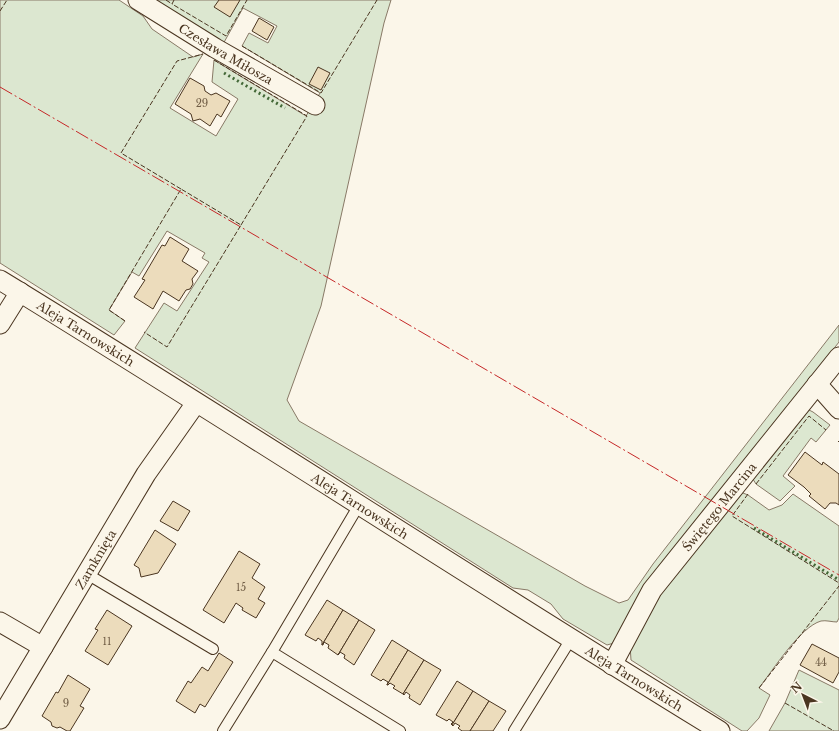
<svg xmlns="http://www.w3.org/2000/svg" width="839" height="731" viewBox="0 0 839 731" font-family="'Libre Baskerville',serif">
  <rect width="100%" height="100%" fill="#fbf6e9"/>
  <!-- green -->
  <g fill="#dce7d0" stroke="#887966">
    <polygon points="0,0 119,0 143,16 152,29 193,57 203,54 170,108 216,136 238,99 212,82 214,60 306,116 320,93 242,46 249,33 268,43 277,26 243,8 222,46 154,0 391,0 384,23 321,306 287,400 299,421 585,586 619,603 628,600 653,564 839,325 839,342 720,494 614,643 607,645 563,619 551,604 528,590 513,588 135,348 164,303 177,311 209,262 202,258 205,253 167,231 139,276 132,272 109,310 125,321 114,335 0,263"/>
    <polygon points="807,409 813,412 830,425 816,442 811,438 783,476 795,486 780,501 756,484 751,476"/>
    <path d="M738,491L748,495L769,510L782,505L793,494L839,526V618L837,622C832,622 826,620 821,621C800,627 773,670 759,688L770,695L759,718L747,731H742L631,660L630,645L646,612Z"/>
    <polygon points="799,670 839,690 839,731 769,731 785,703"/>
  </g>
  <!-- building -->
  <g fill="#ecdcbc" stroke="#4a3520">
    <polygon points="219,0 240,0 230,17 214,7"/>
    <polygon points="259,18 274,27 267,40 252,31"/>
    <polygon points="318,67 330,73 321,90 309,84"/>
    <polygon points="190,78 204,86 205,91 211,95 216,93 230,101 221,117 217,114 210,126 200,119 193,121 191,114 175,104"/>
    <polygon points="170,237 189,249 182,261 198,271 192,279 193,284 190,289 186,290 179,301 163,291 153,309 134,297 145,280 142,279 162,245 165,246"/>
    <polygon points="805,452 822,465 823,462 839,474 839,505 836,503 830,503 825,509 809,496 811,494 804,487 788,475"/>
    <polygon points="173,501 190,511 178,531 160,521"/>
    <polygon points="155,530 176,544 158,573 141,577 139,568 134,565"/>
    <polygon points="239,551 260,564 252,578 265,587 258,599 265,603 256,618 242,610 243,608 236,603 224,623 203,610"/>
    <polygon points="327,600 343,610 322,645 322,641 318,638 316,641 305,635"/>
    <polygon points="107,610 132,626 108,665 85,651 98,630 95,629"/>
    <polygon points="343,610 359,620 338,655 328,648 329,645 324,642 323,645 322,645"/>
    <polygon points="359,620 375,630 354,665 344,658 345,655 340,652 338,655"/>
    <polygon points="392,640 408,650 387,685 388,682 383,679 381,681 371,675"/>
    <polygon points="812,644 839,658 839,672 833,683 800,665"/>
    <polygon points="408,650 424,660 403,694 393,688 395,686 390,683 388,685 387,685"/>
    <polygon points="219,653 233,662 205,707 200,704 195,713 176,701 188,681 191,683 202,667 208,671"/>
    <polygon points="424,660 441,670 420,705 409,698 410,695 406,692 404,695 403,694"/>
    <polygon points="68,675 90,689 80,706 84,708 70,731 67,731 60,727 57,728 52,726 51,722 42,716 56,692 58,693"/>
    <polygon points="457,681 473,691 452,725 451,724 453,722 449,719 447,721 436,715"/>
    <polygon points="473,691 489,701 470,731 462,731 458,728 460,726 455,723 453,726 452,725"/>
    <polygon points="489,701 506,711 493,731 470,731"/>
  </g>
  <g fill="none" stroke-linecap="round" stroke-linejoin="round">
    <defs>
      <g id="service">
        <polyline points="359,505 272,652 400,731"/>
        <polyline points="87,574 213,649"/>
        <polyline points="223,731 272,652"/>
        <polyline points="514,731 571,639"/>
      </g>
      <g id="minor">
        <path id="s1" d="M138,0L215,48L315,105"/>
        <path id="s2" d="M0,280C242,428 478,583 720,731"/>
        <polyline points="0,324 20,292"/>
        <polyline points="817,384 839,409"/>
        <polyline points="0,622 43,647"/>
        <path id="s3" d="M612,665L652,590L839,357"/>
        <path id="s4" d="M0,719L146,474L196,403"/>
      </g>
    </defs>
    <!-- service casing -->
    <use href="#service" stroke="#4a3520" stroke-width="12"/>
    <!-- minor casing -->
    <use href="#minor" stroke="#4a3520" stroke-width="21"/>
    <!-- service -->
    <use href="#service" stroke="#fbf6e9" stroke-width="10"/>
    <!-- minor -->
    <use href="#minor" stroke="#fbf6e9" stroke-width="19"/>
    <!-- hedge -->
    <g stroke="#436837" stroke-width="3" stroke-dasharray="2 3" stroke-linecap="butt">
      <polyline points="224,73 285,108"/>
      <polyline points="754,528 839,580"/>
    </g>
    <!-- fence -->
    <g stroke="#4a3520" stroke-width="1" stroke-dasharray="5 2" stroke-linecap="butt">
      <polyline points="166,0 172,4"/>
      <polyline points="174,0 172,4 226,36 247,0"/>
      <polyline points="0,11 7,0"/>
      <polyline points="242,46 321,93 377,0"/>
      <polyline points="214,60 307,116 241,225"/>
      <polyline points="181,189 121,153 177,61 203,54"/>
      <polyline points="125,321 109,310 181,189 241,225 167,347 144,332"/>
      <polyline points="838,441 839,442"/>
      <polyline points="756,484 809,416 826,430"/>
      <polyline points="748,494 732,516 839,583"/>
      <polyline points="759,688 839,586"/>
      <polyline points="785,703 834,731"/>
    </g>
    <!-- power -->
    <polyline stroke="#c62828" stroke-width="1" stroke-dasharray="14 3 2 3" stroke-linecap="butt" points="0,87 839,575"/>
  </g>
  <g text-anchor="middle" dominant-baseline="central" stroke-width="3" stroke-linejoin="round" paint-order="stroke">
    <!-- number labels -->
    <g font-size="10" fill="#725f47">
      <text x="202" y="103">29</text>
      <text x="241" y="587">15</text>
      <text x="107" y="641">11</text>
      <text x="821" y="662">44</text>
      <text x="66" y="703">9</text>
    </g>
    <!-- street labels -->
    <g font-size="12" fill="#4a3520" stroke="#fbf6e9">
      <text stroke="none"><textPath href="#s1" startOffset="103">Czesława Miłosza</textPath></text>
      <text stroke="none"><textPath href="#s2" startOffset="101">Aleja Tarnowskich</textPath></text>
      <text stroke="none"><textPath href="#s2" startOffset="425">Aleja Tarnowskich</textPath></text>
      <text stroke="none"><textPath href="#s3" startOffset="192">Świętego Marcina</textPath></text>
      <text stroke="none"><textPath href="#s4" startOffset="186">Zamknięta</textPath></text>
      <text stroke="none"><textPath href="#s2" startOffset="749">Aleja Tarnowskich</textPath></text>
    </g>
  </g>
  <!-- north arrow -->
  <g transform="translate(803 695) rotate(318)" stroke="#fbf6e9" stroke-width="3" paint-order="stroke">
  <path d="M0-3L7 15L0 10L-7 15Z" fill="#4a3520"/>
  <text y="-6" font-size="11" font-weight="bold" text-anchor="middle" fill="#4a3520">N</text>
  </g>
</svg>
